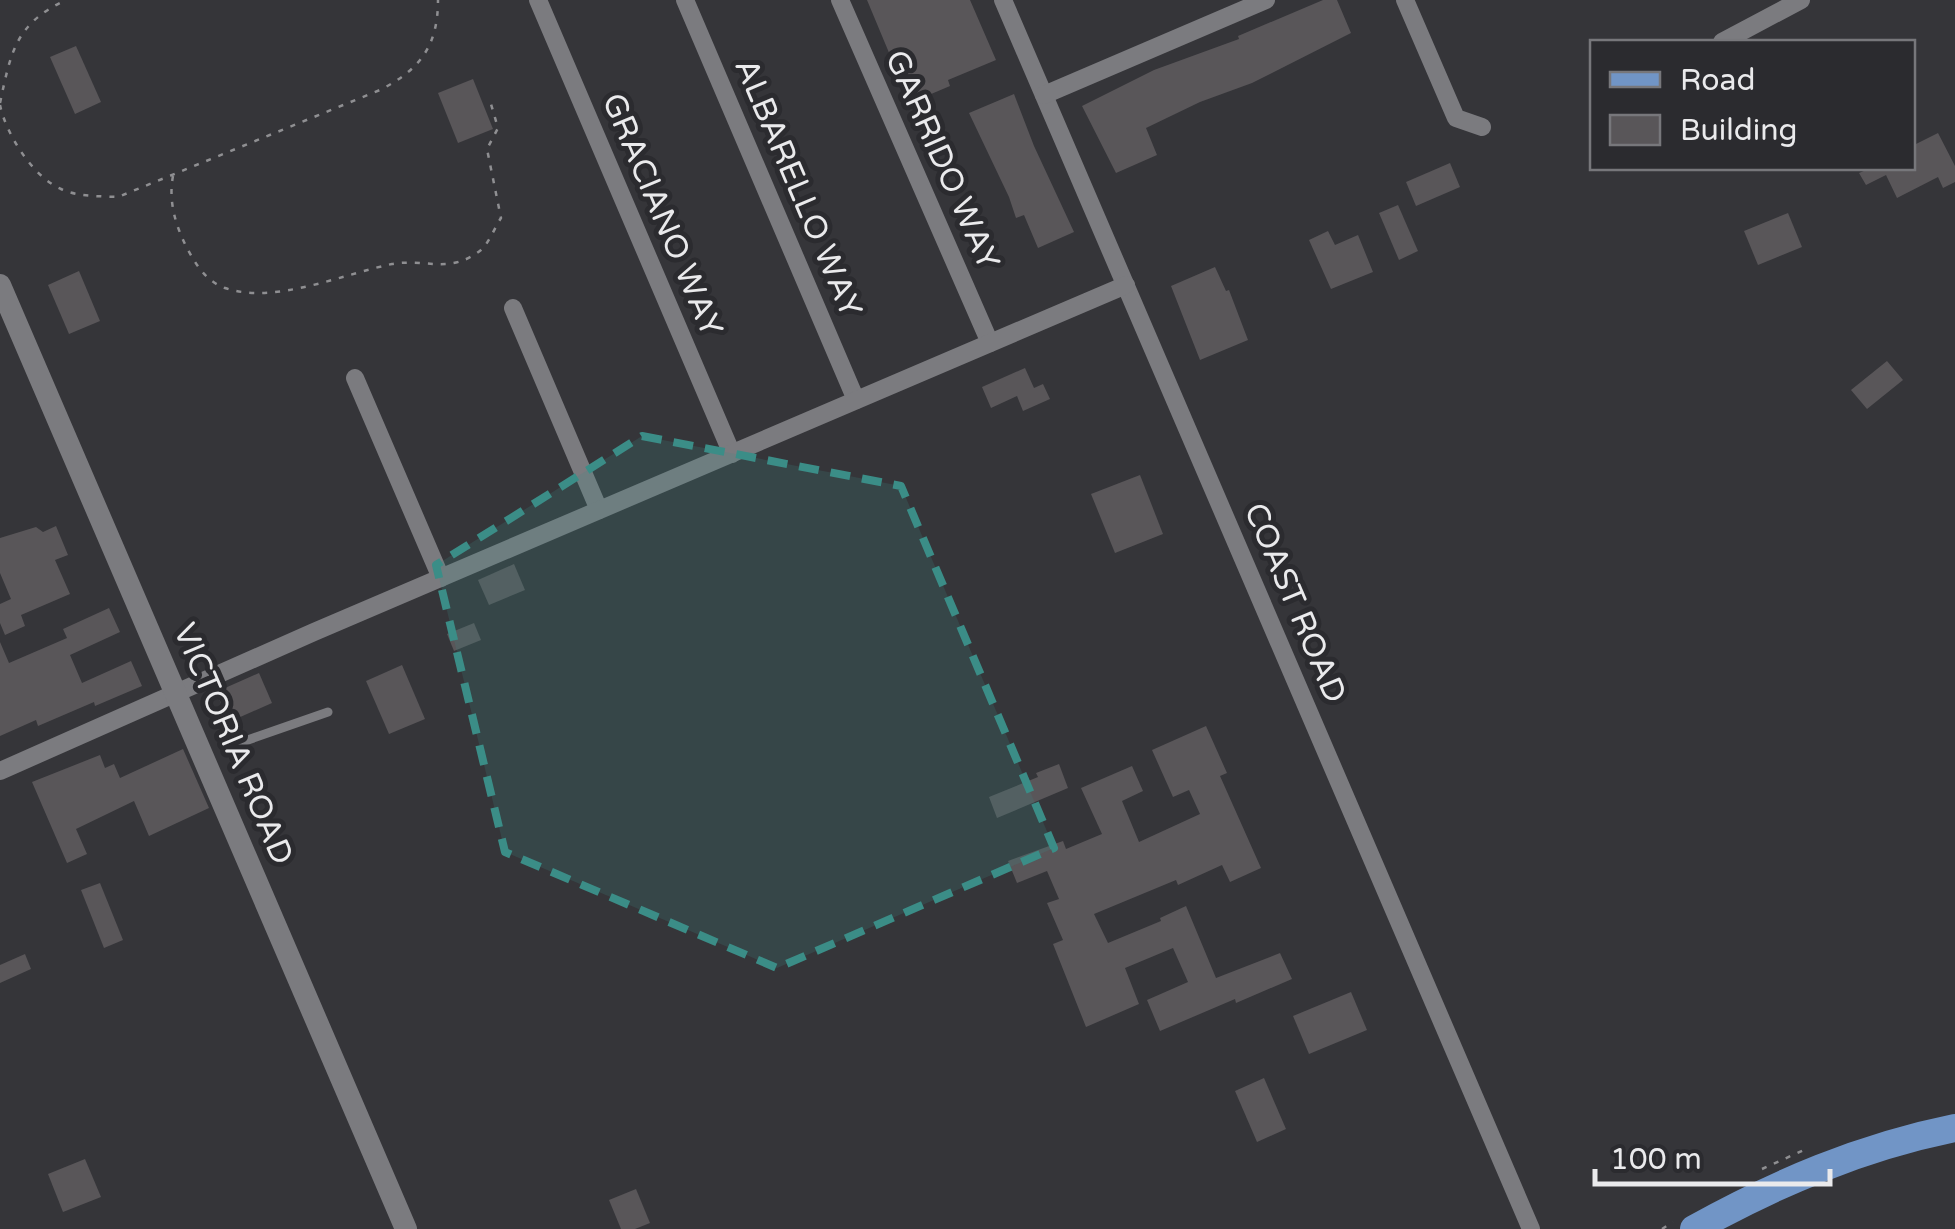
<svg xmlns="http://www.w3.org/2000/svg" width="1955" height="1229" viewBox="0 0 1955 1229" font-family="'Varela Round',sans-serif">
  <rect width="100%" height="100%" fill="#353539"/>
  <!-- building -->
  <g fill="#595659">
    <polygon points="867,0 970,0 996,60 948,80 950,86 910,103"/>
    <polygon points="1323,0 1337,0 1351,33 1252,83 1200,102 1146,128 1157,155 1116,173 1082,106 1154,70 1239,39 1238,36"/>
    <polygon points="76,46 101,102 75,114 50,57"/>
    <polygon points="473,79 493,129 458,143 438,93"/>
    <polygon points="1014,94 1034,146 1074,232 1038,248 1024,215 1016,218 1009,197 969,113"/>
    <polygon points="1938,133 1955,166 1955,182 1943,188 1938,177 1897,198 1886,175 1866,185 1859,173 1871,168 1912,168 1912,146"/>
    <polygon points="1450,163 1460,187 1416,206 1406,182"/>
    <polygon points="1398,205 1418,251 1399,260 1379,213"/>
    <polygon points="1788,213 1802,247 1758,265 1744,231"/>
    <polygon points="1328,231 1335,245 1358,235 1373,272 1331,289 1309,240"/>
    <polygon points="1215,267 1226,291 1229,290 1248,340 1200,360 1171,286"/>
    <polygon points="79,271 100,321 69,334 48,285"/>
    <polygon points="1887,361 1903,380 1867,409 1851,390"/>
    <polygon points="1025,368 1034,388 1043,384 1050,399 1023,411 1017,396 991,408 982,387"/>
    <polygon points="1140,475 1163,534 1115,553 1091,494"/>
    <polygon points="56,526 68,555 55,560 70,594 21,615 25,626 5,635 0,623 0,604 11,599 0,573 0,538 36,527 43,532"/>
    <polygon points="514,564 525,590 489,605 478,580"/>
    <polygon points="109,608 120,632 70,655 82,683 131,661 142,686 95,706 94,702 38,726 36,720 0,736 0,642 9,663 67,638 63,629"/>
    <polygon points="474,623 481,640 454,651 447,634"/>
    <polygon points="402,665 425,719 389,734 366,681"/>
    <polygon points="259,673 272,703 229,722 216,692"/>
    <polygon points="1206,726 1227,773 1220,776 1261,868 1230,882 1222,865 1178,885 1176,880 1094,914 1108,943 1161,921 1160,918 1186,906 1216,978 1280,953 1292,979 1236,1003 1235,999 1160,1031 1147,1000 1188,982 1173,948 1125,968 1139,1004 1086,1027 1053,944 1063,940 1047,903 1059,899 1047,871 1017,883 1008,861 1063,841 1066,849 1102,834 1081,788 1132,766 1143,791 1122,801 1139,842 1200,814 1189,790 1173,797 1152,750"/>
    <polygon points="183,749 209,808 149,836 134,801 76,829 87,854 67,863 32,782 100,755 105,768 114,764 120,778"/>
    <polygon points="1059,764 1068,788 997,818 989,797 1038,777 1036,773"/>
    <polygon points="100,883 123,940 104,948 81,890"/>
    <polygon points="25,954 31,969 0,983 0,965"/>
    <polygon points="1351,992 1367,1030 1309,1054 1293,1016"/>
    <polygon points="1264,1078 1286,1129 1257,1142 1235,1091"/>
    <polygon points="85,1159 101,1197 63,1212 48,1174"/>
    <polygon points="636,1189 650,1223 635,1229 621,1229 609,1200"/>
  </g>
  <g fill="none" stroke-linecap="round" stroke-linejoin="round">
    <!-- path -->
    <g stroke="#8f8f92" stroke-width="2.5" stroke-dasharray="5 8" stroke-linecap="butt">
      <path d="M0,103C11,52 15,24 66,0"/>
      <path d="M0,105C6,134 33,177 61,189C78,197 100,196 118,197L380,90C419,70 438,47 438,0"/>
      <path d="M173,176C168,202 176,227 188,250C197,266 206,281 225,288C274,305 343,274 392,264C427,258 449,275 481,250C489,243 495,227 501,218L487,149L498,128L491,104"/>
      <polyline points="1762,1169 1804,1150"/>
      <polyline points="1662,1229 1673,1222"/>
    </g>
    <!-- service -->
    <polyline stroke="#7b7b7f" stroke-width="9" points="242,742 328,712"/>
    <!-- minor -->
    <g stroke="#7b7b7f" stroke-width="18">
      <polyline points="538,0 732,454"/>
      <polyline points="685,0 856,400"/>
      <polyline points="840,0 990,343"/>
      <polyline points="1003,0 1531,1229"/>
      <polyline points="1405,0 1456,118 1482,127"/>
      <polyline points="1722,42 1801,0"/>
      <polyline points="1044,95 1266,0"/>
      <polyline points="513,308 599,510"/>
      <polyline points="355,378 441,578"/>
      <polyline points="0,771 314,632 1126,285"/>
    </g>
    <!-- tertiary -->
    <polyline stroke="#7b7b7f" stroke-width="22" points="0,285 406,1229"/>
    <!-- primary -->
    <path stroke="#7195c6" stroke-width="28" d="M1694,1229C1777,1183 1861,1147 1955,1128"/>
  </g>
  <!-- marked area -->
  <path fill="#3b8d87" fill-opacity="0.2" stroke="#3b8d87" stroke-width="8" stroke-dasharray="20 12" stroke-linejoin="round" d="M642,436L901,486L1054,848L777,968L505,852L436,565Z"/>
  <g text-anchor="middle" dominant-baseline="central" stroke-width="10" stroke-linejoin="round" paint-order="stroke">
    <!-- street labels -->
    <g font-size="32" fill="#eaeaec" stroke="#2b2b2f">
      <text transform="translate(942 160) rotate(66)">GARRIDO WAY</text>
      <text transform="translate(798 188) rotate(67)">ALBARELLO WAY</text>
      <text transform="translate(662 215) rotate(67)">GRACIANO WAY</text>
      <text transform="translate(1295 603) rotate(67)">COAST ROAD</text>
      <text transform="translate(233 744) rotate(67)">VICTORIA ROAD</text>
    </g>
  </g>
  <!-- legend -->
  <rect x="1590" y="40" width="325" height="130" fill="#2b2b2f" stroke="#77777b" stroke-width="2.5"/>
  <rect x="1610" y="72" width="50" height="15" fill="#7195c6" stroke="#77777b" stroke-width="2.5"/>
  <text x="1680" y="90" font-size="30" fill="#eaeaec">Road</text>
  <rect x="1610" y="115" width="50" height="30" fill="#595659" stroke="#77777b" stroke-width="2.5"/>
  <text x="1680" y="140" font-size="30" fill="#eaeaec">Building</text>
  <!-- scale -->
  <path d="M1595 1169v15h235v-15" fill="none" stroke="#eaeaec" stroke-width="5"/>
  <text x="1610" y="1169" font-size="30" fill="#eaeaec" stroke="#2b2b2f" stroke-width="8" paint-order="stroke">100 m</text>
</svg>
